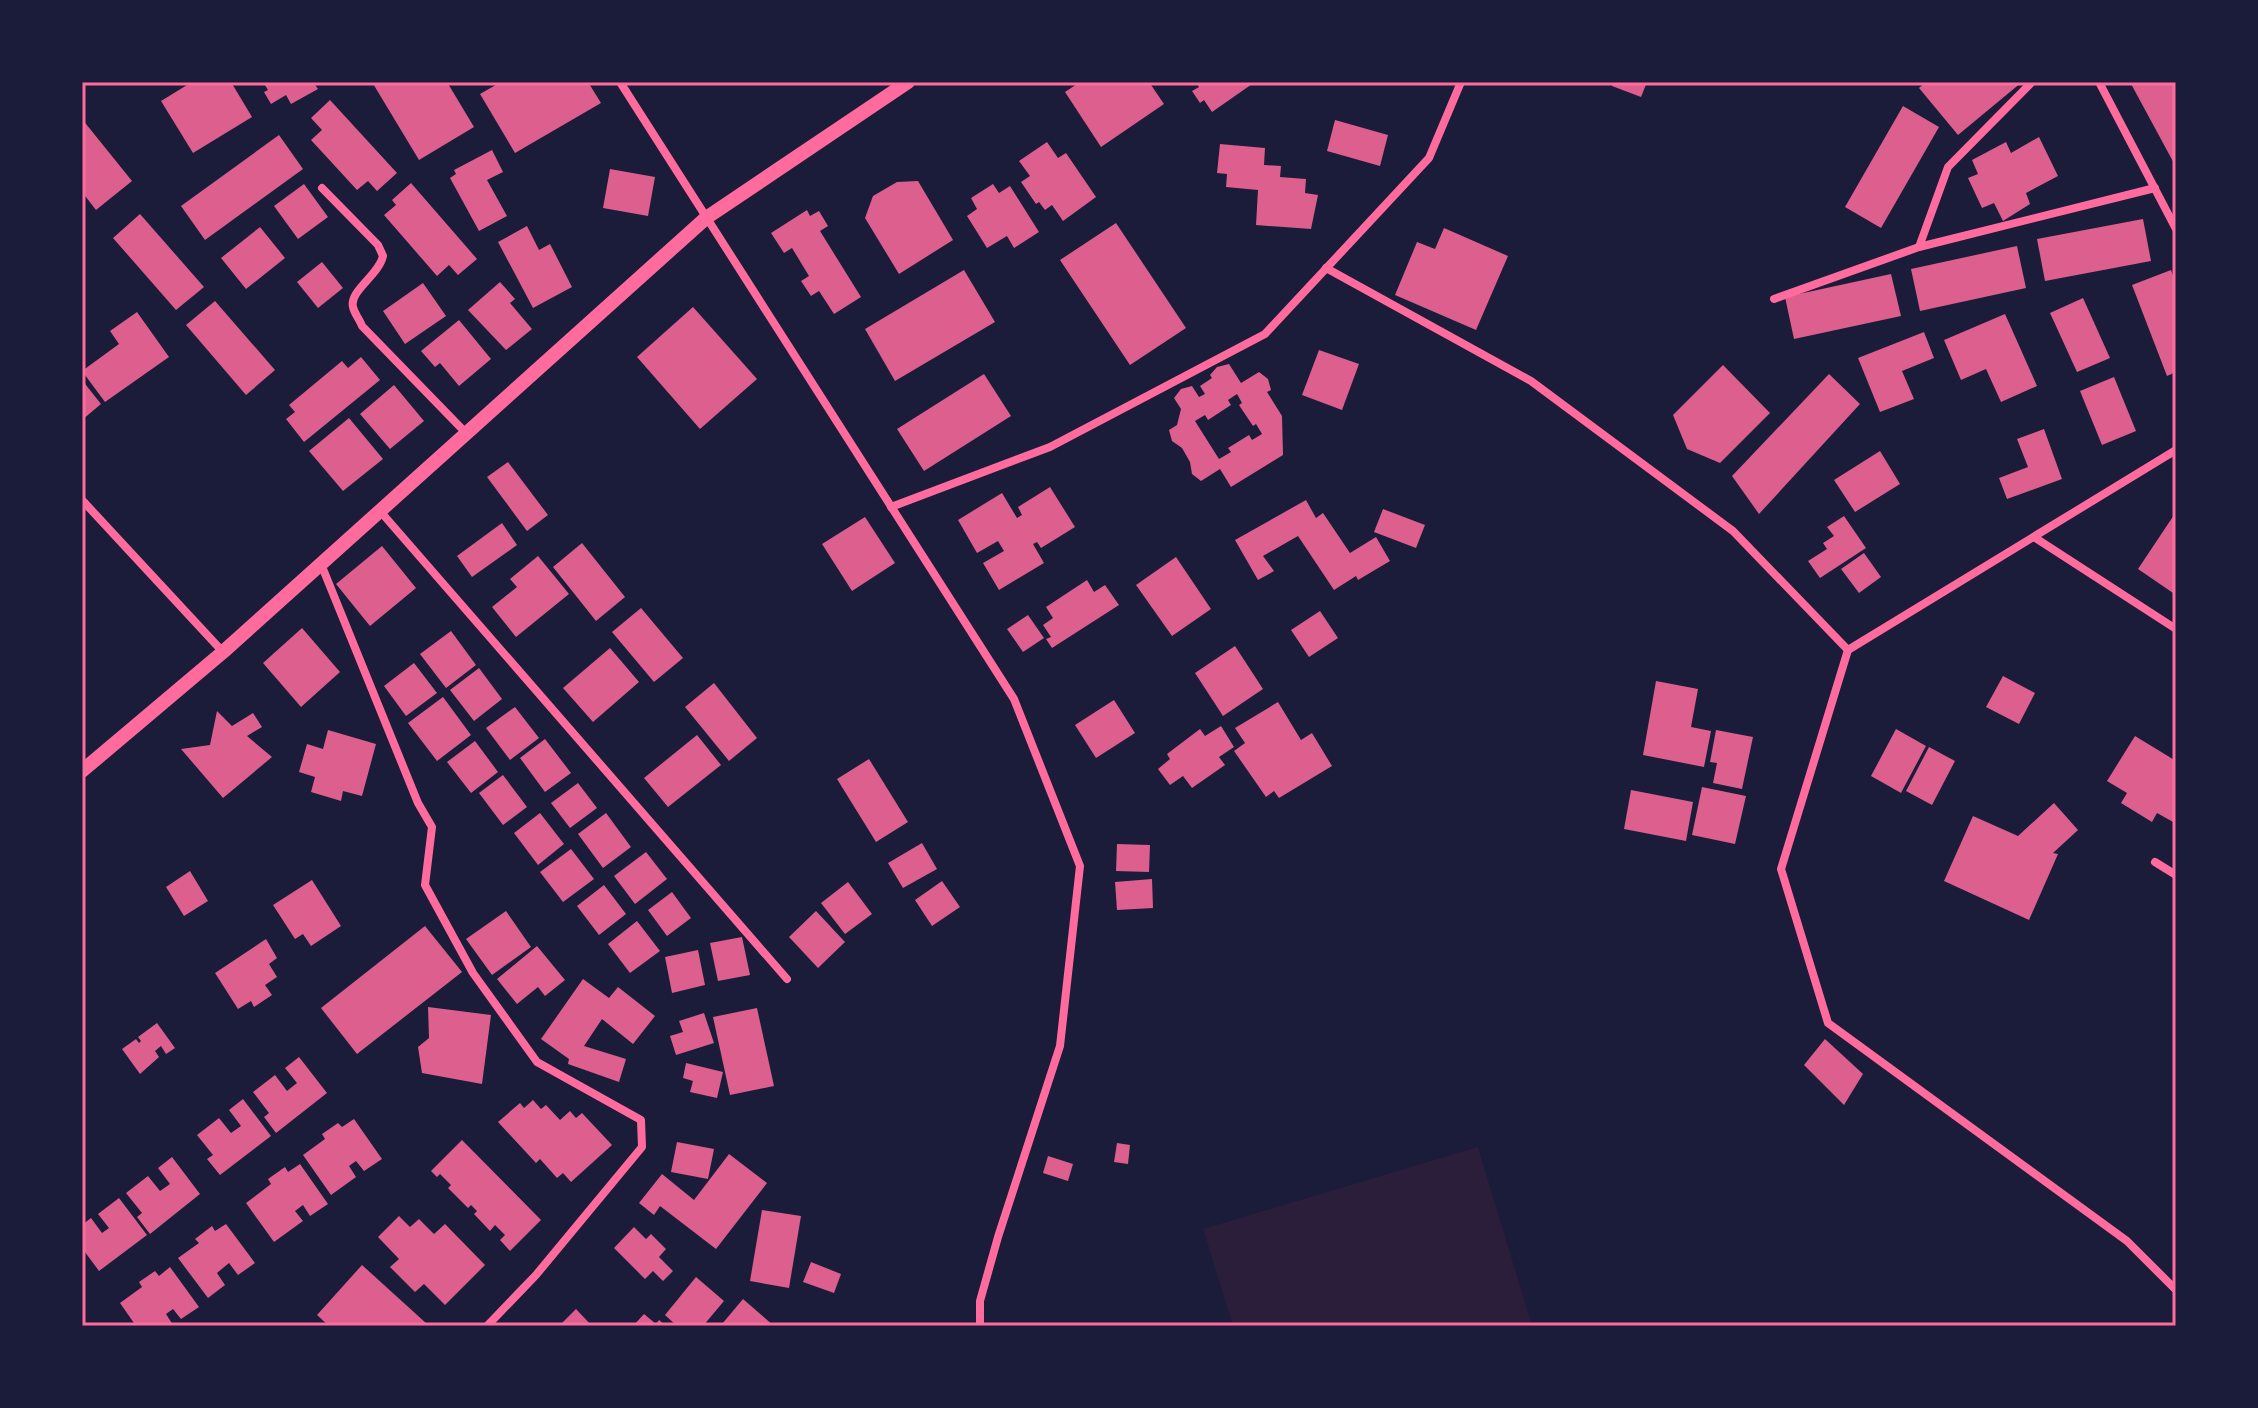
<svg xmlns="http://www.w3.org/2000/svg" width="2258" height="1408" viewBox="0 0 2258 1408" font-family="Montserrat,sans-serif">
  <rect width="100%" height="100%" fill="#1b1b3a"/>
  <!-- green -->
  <polygon fill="#2a1e3b" points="1478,1147 1532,1326 1233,1326 1203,1229"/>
  <!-- building -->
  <g fill="#dd5f8e" fill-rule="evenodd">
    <polygon points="192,82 231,82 252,117 193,153 161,101"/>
    <polygon points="263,82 313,82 318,89 291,104 286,95 271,104 264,92 268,90"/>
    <polygon points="372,82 447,82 474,127 419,160"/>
    <polygon points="501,82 588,82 601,103 515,153 480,94"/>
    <polygon points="1080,82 1149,82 1164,104 1101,147 1065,92"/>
    <polygon points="1196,82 1255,82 1212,112 1204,100 1200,103 1192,91 1199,87"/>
    <polygon points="1613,82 1647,82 1641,97 1612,86"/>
    <polygon points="1926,82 2022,82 1958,135 1919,88"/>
    <polygon points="2130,82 2176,82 2176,167"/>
    <polygon points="330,100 397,173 377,191 368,181 357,190 311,140 322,130 311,118"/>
    <polygon points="1903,106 1939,127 1881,228 1845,207"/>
    <polygon points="82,119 132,181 96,210 82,192"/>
    <polygon points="1335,120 1388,135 1380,166 1327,151"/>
    <polygon points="279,135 303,169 205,240 181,206"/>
    <polygon points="2039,137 2058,176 2026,193 2030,204 2003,221 1994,203 1982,208 1968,178 1978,174 1972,160 2006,142 2011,153"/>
    <polygon points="1047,142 1058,158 1066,153 1096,197 1063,221 1052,205 1045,210 1039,202 1036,204 1021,182 1030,176 1019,161"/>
    <polygon points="1220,144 1265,148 1264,165 1281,166 1280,177 1306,179 1305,193 1318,195 1311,229 1256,225 1258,190 1226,187 1227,174 1217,173"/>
    <polygon points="492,150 503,172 487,180 507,216 479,231 450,178 456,174 454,170"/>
    <polygon points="610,169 655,177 648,216 603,208"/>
    <polygon points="918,181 953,240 899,274 865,218 873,196 897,182"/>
    <polygon points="411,183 477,259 458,275 449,265 437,276 384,215 396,205 392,200"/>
    <polygon points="304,184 328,217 298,239 274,206"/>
    <polygon points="993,184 999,193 1010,186 1039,232 1014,248 1007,236 987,248 967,216 977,209 971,198"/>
    <polygon points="807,210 810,216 819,211 828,226 820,231 861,297 834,314 819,291 811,296 801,281 809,276 792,248 784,253 771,233"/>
    <polygon points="140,214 204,287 176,310 113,238"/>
    <polygon points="2143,219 2151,261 2045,281 2037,239"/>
    <polygon points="1116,223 1186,328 1130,365 1060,260"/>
    <polygon points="527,226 539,250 550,244 572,287 533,308 498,242"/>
    <polygon points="260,227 285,258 246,289 221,258"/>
    <polygon points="1444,228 1508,256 1476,330 1395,295 1417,242 1435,249"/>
    <polygon points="2017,246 2026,288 1920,311 1911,269"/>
    <polygon points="322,262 343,288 318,308 297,282"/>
    <polygon points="964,270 995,322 895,381 865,329"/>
    <polygon points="2171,270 2176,284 2176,372 2167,376 2132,285"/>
    <polygon points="1891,274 1901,316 1794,339 1785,297"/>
    <polygon points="500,282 515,299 510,303 532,329 506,350 468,310"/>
    <polygon points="423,283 446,316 405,344 383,311"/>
    <polygon points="2083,298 2110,358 2077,372 2050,313"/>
    <polygon points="215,301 275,370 246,395 186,325"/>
    <polygon points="693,307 757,379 700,429 637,357"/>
    <polygon points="137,312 169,357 105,402 82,371 119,344 110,331"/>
    <polygon points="2005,314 2037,386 2001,402 1986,369 1961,380 1944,340"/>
    <polygon points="459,320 491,359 459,386 440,363 435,367 421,351"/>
    <polygon points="1924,332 1934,358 1902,371 1914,399 1880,412 1858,358"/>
    <polygon points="1319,350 1359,364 1342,410 1302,395"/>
    <polygon points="361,357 380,380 304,442 286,419 295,412 289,405 342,361 348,368"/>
    <path d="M1229,364L1241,383L1259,372L1268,379L1271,390L1267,392L1282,416L1283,455L1231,487L1220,469L1201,481L1192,474L1190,462L1182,448L1172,441L1169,430L1177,425L1181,409L1174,398L1181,389L1192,386L1199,397L1205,394L1200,386L1212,378L1210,375L1217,367ZM1237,394L1242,403L1239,405L1253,426L1256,424L1262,434L1252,440L1249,435L1228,448L1231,452L1219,459L1195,421L1205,415L1208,420L1231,405L1228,400Z"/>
    <polygon points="1723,365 1770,413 1720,463 1687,449 1673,415"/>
    <polygon points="984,374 1011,416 924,471 897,429"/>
    <polygon points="1829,374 1860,404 1759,514 1732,476"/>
    <polygon points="2114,377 2136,431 2102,445 2080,391"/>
    <polygon points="82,380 101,404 82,420"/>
    <polygon points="394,385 424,421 390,449 360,414"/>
    <polygon points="349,418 383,459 343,491 309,451"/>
    <polygon points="2044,429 2062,479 2007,499 1999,478 2028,467 2017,439"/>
    <polygon points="1880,451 1900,484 1855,512 1834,480"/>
    <polygon points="508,462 548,515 527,531 487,477"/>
    <polygon points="1050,487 1075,527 1041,548 1037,542 1033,544 1044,563 999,590 983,563 1004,551 998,541 977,553 958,520 1002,493 1017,518 1022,515 1018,507"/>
    <polygon points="1306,500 1316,518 1323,513 1350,553 1376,537 1390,561 1358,580 1356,576 1334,590 1298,536 1263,556 1274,571 1258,580 1235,540"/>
    <polygon points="1383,509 1425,525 1416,548 1374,532"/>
    <polygon points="2176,512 2176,595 2138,569"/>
    <polygon points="1844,516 1866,548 1820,578 1808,561 1827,549 1823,543 1834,536 1827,527"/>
    <polygon points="865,517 895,563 852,591 822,544"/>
    <polygon points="502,523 517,545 472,577 457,556"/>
    <polygon points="582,543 625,597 596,621 553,567"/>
    <polygon points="382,546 416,588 370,626 336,584"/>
    <polygon points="1864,553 1881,577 1859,593 1841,569"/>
    <polygon points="538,556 569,594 516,637 492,607 517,587 510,579"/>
    <polygon points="1176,557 1211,609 1172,636 1136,585"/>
    <polygon points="1087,580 1094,592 1105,585 1119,605 1052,648 1046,639 1051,637 1043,625 1053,618 1046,607"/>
    <polygon points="641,608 683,658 654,682 612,632"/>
    <polygon points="1320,611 1338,638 1309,657 1291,630"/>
    <polygon points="1028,615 1044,638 1023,652 1007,629"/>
    <polygon points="302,628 340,672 301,707 263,663"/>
    <polygon points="451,631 476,665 446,688 420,654"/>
    <polygon points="1235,646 1263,689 1223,716 1195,673"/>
    <polygon points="610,648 639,682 593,722 563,688"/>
    <polygon points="414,663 437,693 406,716 384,686"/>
    <polygon points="479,668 502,699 474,721 450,690"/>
    <polygon points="2003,676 2035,693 2019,724 1986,707"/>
    <polygon points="1656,681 1698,689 1691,727 1711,731 1704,767 1643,755"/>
    <polygon points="714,683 757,738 729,761 685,707"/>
    <polygon points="443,697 471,735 437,761 408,723"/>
    <polygon points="1114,700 1135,733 1096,758 1075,725"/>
    <polygon points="1278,702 1301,740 1312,733 1332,766 1279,798 1274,791 1266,797 1234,751 1245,743 1235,728"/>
    <polygon points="515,707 539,738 510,760 486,728"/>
    <polygon points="217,711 232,726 253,713 262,727 247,736 272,757 223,798 181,749 210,745"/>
    <polygon points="1221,726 1234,747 1219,757 1225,765 1192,788 1183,776 1170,785 1158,769 1170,759 1167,754 1200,729 1205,736"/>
    <polygon points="1896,729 1926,746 1901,793 1871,776"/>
    <polygon points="328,730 376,744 362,796 343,791 341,801 311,792 315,777 299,772 307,744 323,749"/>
    <polygon points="1716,730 1753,737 1742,789 1713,783 1717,763 1710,762"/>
    <polygon points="697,735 721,765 668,807 644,778"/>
    <polygon points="2135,736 2176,761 2175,823 2157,813 2152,822 2121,803 2127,793 2107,781"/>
    <polygon points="545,739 571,773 545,792 520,758"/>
    <polygon points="475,741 498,772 471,793 447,762"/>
    <polygon points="1929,747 1955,761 1932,805 1906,791"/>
    <polygon points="869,759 908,822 876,842 837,779"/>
    <polygon points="503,775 527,807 503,825 479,793"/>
    <polygon points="578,783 597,808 570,828 551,803"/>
    <polygon points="1702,787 1746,796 1735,844 1692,835"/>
    <polygon points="1631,790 1693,802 1686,841 1624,829"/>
    <polygon points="2054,803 2078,830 2053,853 2058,854 2029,920 1944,881 1973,816 2018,836"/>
    <polygon points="540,813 564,844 538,865 514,833"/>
    <polygon points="606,813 631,847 603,868 578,834"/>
    <polygon points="922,843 937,869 903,888 888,863"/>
    <polygon points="1117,844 1150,845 1149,872 1116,871"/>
    <polygon points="571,849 594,879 563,902 540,872"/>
    <polygon points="646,852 667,879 635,904 614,876"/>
    <polygon points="190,871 208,901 184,916 166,887"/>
    <polygon points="1152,879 1153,908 1117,910 1115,882"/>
    <polygon points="312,880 341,926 311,946 303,934 295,939 273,905"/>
    <polygon points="942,881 960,907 932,926 915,900"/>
    <polygon points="848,882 872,914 845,934 821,903"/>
    <polygon points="604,885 626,914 599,935 577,906"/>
    <polygon points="672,892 691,918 667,936 648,910"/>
    <polygon points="506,911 531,947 492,975 466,939"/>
    <polygon points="816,911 845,942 818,968 789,937"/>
    <polygon points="637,921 660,951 630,973 608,944"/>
    <polygon points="425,926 462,972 357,1054 321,1008"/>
    <polygon points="742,937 750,975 718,981 710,943"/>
    <polygon points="266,939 277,958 269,964 277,977 265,985 272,995 254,1007 251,1001 238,1009 215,973"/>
    <polygon points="537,946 565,980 545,996 538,987 517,1004 497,979"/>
    <polygon points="698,950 705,985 672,993 665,957"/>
    <polygon points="583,979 609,998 618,987 655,1016 633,1044 602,1019 584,1046 626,1059 619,1082 568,1064 569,1059 541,1039"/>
    <polygon points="428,1007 491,1015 482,1084 422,1073 418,1047 429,1038"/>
    <polygon points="757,1008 774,1086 730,1095 713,1017"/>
    <polygon points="704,1013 714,1043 676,1055 670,1036 683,1032 679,1021"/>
    <polygon points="157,1023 175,1048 166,1054 161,1046 155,1051 159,1057 140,1074 122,1049 136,1039 139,1043 141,1041 138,1037"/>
    <polygon points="1825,1039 1863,1074 1844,1105 1804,1065"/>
    <polygon points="299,1057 327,1093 276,1133 264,1117 269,1113 253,1092 275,1075 287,1091 297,1083 285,1068"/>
    <polygon points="686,1063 723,1072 717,1098 690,1092 693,1081 683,1078"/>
    <polygon points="243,1099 271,1136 220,1175 207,1159 213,1155 197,1135 219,1118 231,1133 241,1126 229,1110"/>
    <polygon points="533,1100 541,1109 546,1105 560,1120 570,1111 576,1118 582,1113 612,1145 571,1182 563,1173 557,1178 540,1159 536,1163 498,1122 520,1103 524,1108"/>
    <polygon points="354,1119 382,1159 364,1171 356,1161 349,1166 356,1177 331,1195 303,1155 325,1139 322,1134 338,1123 342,1127"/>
    <polygon points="462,1140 541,1220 510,1251 500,1240 505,1235 495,1225 490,1231 474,1214 477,1211 471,1205 468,1208 448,1188 451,1185 440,1174 437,1177 431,1171"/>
    <polygon points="677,1142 714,1149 708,1179 671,1172"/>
    <polygon points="1117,1143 1130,1145 1128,1164 1114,1162"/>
    <polygon points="729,1154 767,1183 716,1249 660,1206 654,1215 639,1203 662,1174 694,1200"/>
    <polygon points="1048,1156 1073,1164 1068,1181 1043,1173"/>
    <polygon points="172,1157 200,1194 150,1234 137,1217 142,1213 126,1193 148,1176 160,1191 170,1184 158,1168"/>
    <polygon points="300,1164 328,1204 310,1216 303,1205 295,1211 303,1221 274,1242 246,1203 271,1184 268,1179 285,1167 288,1172"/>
    <polygon points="119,1198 147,1235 99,1271 82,1248 82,1225 91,1218 102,1233 109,1228 98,1214"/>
    <polygon points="762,1210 801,1216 789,1288 750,1281"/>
    <polygon points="399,1216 410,1227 419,1219 434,1234 445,1224 485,1265 445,1305 424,1284 415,1292 390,1267 399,1259 378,1237"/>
    <polygon points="226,1224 255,1263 238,1275 229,1263 217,1273 225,1285 208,1298 178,1258 199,1243 195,1239 212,1226 215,1231"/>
    <polygon points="634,1227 646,1239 651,1234 666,1249 659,1257 673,1271 663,1281 653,1271 645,1279 614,1248"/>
    <polygon points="811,1262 841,1274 834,1293 803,1282"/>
    <polygon points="362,1265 427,1324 425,1326 329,1326 317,1315"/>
    <polygon points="170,1267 199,1307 181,1319 173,1309 166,1314 173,1325 172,1326 136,1326 120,1303 142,1287 139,1282 155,1271 159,1276"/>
    <polygon points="696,1277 724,1301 703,1326 677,1326 665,1315"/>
    <polygon points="743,1299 774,1326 724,1326 722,1324"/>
    <polygon points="576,1309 592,1326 559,1326"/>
    <polygon points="644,1314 656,1324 659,1320 666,1326 633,1326"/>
  </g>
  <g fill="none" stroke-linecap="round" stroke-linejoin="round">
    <!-- minor -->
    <g stroke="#ff6b9d" stroke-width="8">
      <polyline points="620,82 1014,699 1080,866 1060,1046 998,1237 980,1301 980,1326"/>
      <polyline points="2099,82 2176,229"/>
      <path d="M322,188L378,245L383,256C379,275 349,291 353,307C354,313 360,320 362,326L466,433"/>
      <polyline points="1919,247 1948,167 2032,82"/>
      <polyline points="1326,268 1531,381 1733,531 1848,650"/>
      <polyline points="1774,299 1919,247 2155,188"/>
      <polyline points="2176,450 1848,650 1781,869 1828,1023 2127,1241 2176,1290"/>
      <polyline points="82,500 223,652"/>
      <polyline points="891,507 1050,447 1265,334 1429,158 1461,82"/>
      <polyline points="380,511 787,979"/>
      <polyline points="2034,537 2176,629"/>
      <polyline points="321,564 418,803 432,827 425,885 473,973 537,1062 641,1120 642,1147 536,1275 487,1326"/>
      <polyline points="2155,862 2176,875"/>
    </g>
    <!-- tertiary -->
    <polyline stroke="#ff6b9d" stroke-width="14" points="82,771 223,652 706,218 908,82"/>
  </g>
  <!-- border -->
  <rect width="2258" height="1408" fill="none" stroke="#1b1b3a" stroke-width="168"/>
  <rect x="84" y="84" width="2090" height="1240" fill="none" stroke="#ff6b9d" stroke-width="3"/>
</svg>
